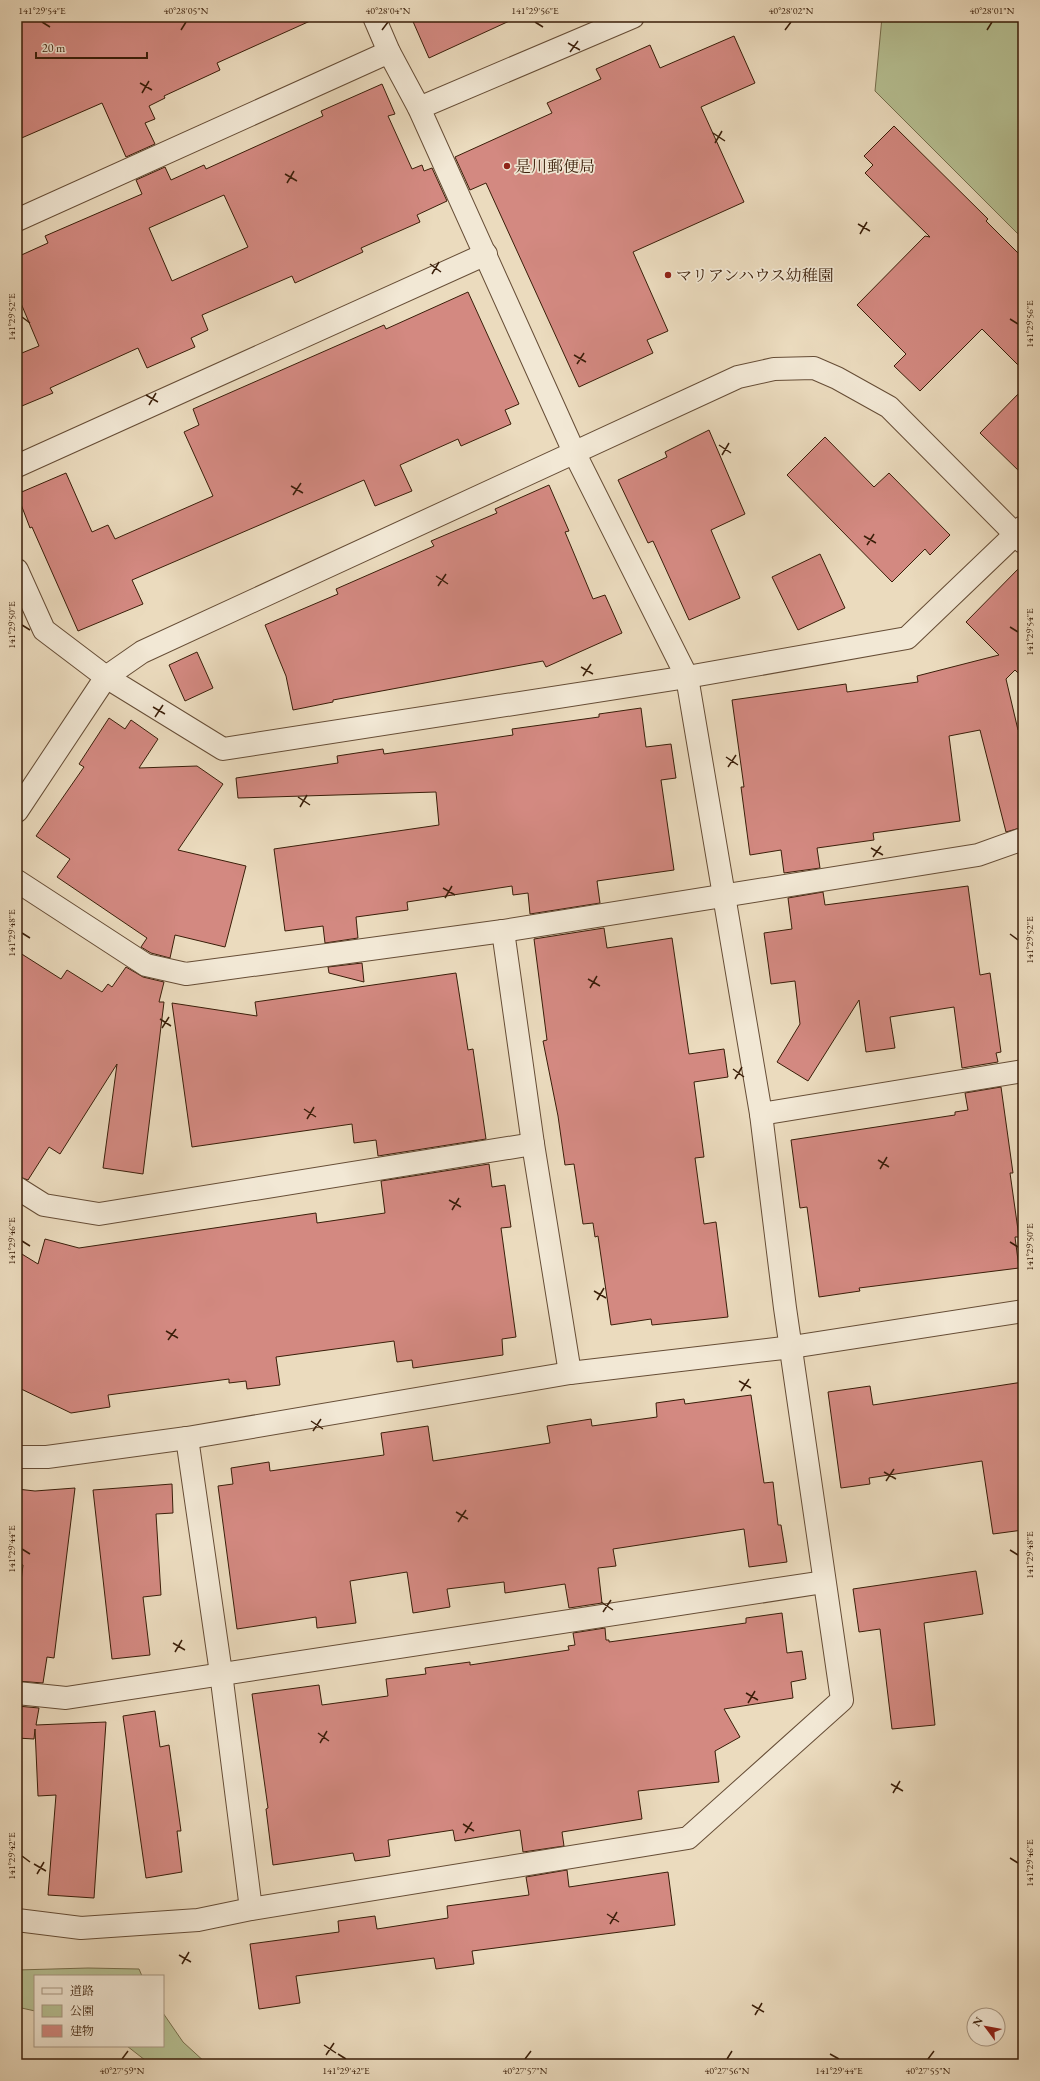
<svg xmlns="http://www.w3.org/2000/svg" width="1040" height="2081" viewBox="0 0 1040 2081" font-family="'EB Garamond','Noto Serif JP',serif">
  <rect width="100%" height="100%" fill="#ebdbbe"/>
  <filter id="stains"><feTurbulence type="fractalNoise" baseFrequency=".005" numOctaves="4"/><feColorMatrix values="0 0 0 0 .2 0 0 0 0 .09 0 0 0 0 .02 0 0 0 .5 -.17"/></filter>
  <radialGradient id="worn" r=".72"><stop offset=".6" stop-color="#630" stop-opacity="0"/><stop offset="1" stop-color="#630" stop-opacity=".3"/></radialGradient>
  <!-- green -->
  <g fill="#b6c093" stroke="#786f4e">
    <polygon points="882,17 1023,17 1023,239 875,91"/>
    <polygon points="88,1968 139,1969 142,1976 35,1976 35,2011 17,2007 17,1970"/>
    <polygon points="163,2013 183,2042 207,2064 150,2064 127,2046 163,2046"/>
  </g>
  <!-- building -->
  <g fill="#d38981" stroke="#3a1e09" fill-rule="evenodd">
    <polygon points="17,17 319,17 217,63 220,70 164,96 165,98 149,106 155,119 145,123 155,144 126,157 102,103 17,140"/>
    <polygon points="411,17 518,17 429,58"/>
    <polygon points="734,36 755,83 701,107 744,202 633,252 668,331 647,340 653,353 579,387 486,183 470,190 455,157 552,113 547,103 601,79 596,69 650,45 660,68"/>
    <path d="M382,84L395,114L388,116L412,169L422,165L424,171L432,168L447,201L417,215L420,222L361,248L363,252L295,283L292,276L202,315L208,330L191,338L195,347L147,368L138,348L50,388L53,393L17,408V355L39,346L17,294V257L48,243L45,236L142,194L136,180L165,167L171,180L204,165L206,169L323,116L321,111ZM224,195L248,247L172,281L149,228Z"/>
    <polygon points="894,126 988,219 986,221 1023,258 1023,370 982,329 920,391 894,366 906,354 857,305 925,236 930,237 865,173 873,165 864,156"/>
    <polygon points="468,292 519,404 505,410 511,424 461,446 458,439 400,465 412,491 375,506 364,480 132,580 143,604 78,631 32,527 30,528 17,494 66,473 92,532 108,525 115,539 213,496 184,432 199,425 193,409 384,325 386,329"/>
    <polygon points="1023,389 1023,475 980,433"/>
    <polygon points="709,430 745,514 711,530 740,598 689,620 653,541 648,543 618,480 667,457 665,452"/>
    <polygon points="825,437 874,487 889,473 950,535 930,555 925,549 892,582 787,475"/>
    <polygon points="549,485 569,531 565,532 593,599 605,595 622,633 546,667 543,661 333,700 333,702 293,710 286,676 265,625 338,594 336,589 434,546 431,541 497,513 495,509"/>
    <polygon points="820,554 845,608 798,630 772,577"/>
    <polygon points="1023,564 1023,678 1015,670 1006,679 1018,730 1023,729 1023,827 1006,832 980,730 949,736 960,821 873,833 874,840 817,848 820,868 784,873 781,850 750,855 741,787 744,787 732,700 846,684 847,692 918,682 917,676 999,655 966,622"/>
    <polygon points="197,652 213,688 185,701 169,665"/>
    <polygon points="641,708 646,747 671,744 676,778 661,780 674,870 597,881 600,903 530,914 528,893 513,895 512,886 407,902 408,910 356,917 358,938 325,943 323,926 285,931 274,849 439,825 436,792 238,798 236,778 338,763 337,756 383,749 384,754 513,735 512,729 599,717 599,714"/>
    <polygon points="109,718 125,729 131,720 158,739 139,768 197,766 223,784 178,850 246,866 225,947 175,935 170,958 151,953 141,947 147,938 57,877 70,859 36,836 84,767 79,764"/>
    <polygon points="968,886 980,975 990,973 1001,1052 996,1053 998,1062 962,1068 954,1007 890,1017 895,1048 866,1052 859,1000 808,1081 777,1062 800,1024 795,981 771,984 764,933 792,929 788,898 823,892 825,905"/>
    <polygon points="604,928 607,948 672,938 689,1054 724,1049 728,1077 694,1082 704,1157 695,1158 704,1224 716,1222 728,1317 652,1325 651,1319 611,1325 598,1236 595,1237 593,1223 583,1224 574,1164 565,1165 558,1116 543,1041 547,1040 534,939"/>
    <polygon points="17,951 61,979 67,970 102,992 108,984 112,987 126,967 143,977 164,982 159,1002 164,1002 143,1174 103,1168 117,1064 60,1154 49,1147 28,1180 17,1176"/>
    <polygon points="362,963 364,982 329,973 328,967"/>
    <polygon points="456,973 468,1050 473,1049 486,1139 378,1156 376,1140 354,1143 352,1124 192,1147 172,1003 257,1016 255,1002"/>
    <polygon points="1001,1087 1013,1173 1010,1173 1019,1237 1015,1237 1019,1268 859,1288 860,1291 819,1297 807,1207 800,1208 791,1140 955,1115 955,1112 968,1110 965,1093"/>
    <polygon points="489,1164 492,1187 505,1185 511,1227 501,1228 516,1337 502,1339 503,1355 413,1368 412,1360 397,1362 394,1341 276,1357 280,1385 247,1389 246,1381 229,1383 229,1379 108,1395 110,1407 71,1413 17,1387 17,1251 38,1264 45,1239 79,1248 316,1213 317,1223 385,1213 381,1181"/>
    <polygon points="1023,1382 1023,1530 993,1534 982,1461 869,1478 870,1484 841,1488 828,1392 870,1386 873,1405"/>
    <polygon points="751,1395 764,1483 773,1482 778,1525 781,1525 787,1562 749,1567 744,1529 613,1549 616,1566 598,1568 602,1603 569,1608 565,1584 505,1593 504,1582 447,1589 450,1607 413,1613 407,1572 350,1581 356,1623 317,1628 316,1617 237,1629 218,1486 233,1484 231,1468 269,1462 270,1471 384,1455 381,1433 428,1426 433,1461 550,1443 547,1426 591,1419 592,1426 657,1417 656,1403 684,1399 685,1404"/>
    <polygon points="172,1484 173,1513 156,1514 161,1595 143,1597 150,1655 112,1659 93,1490"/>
    <polygon points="75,1488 54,1658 47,1657 43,1683 17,1681 17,1613 23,1565 17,1564 17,1489 35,1491"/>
    <polygon points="976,1571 983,1614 924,1623 935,1725 892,1729 880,1629 859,1632 853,1589"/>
    <polygon points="782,1613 787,1653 802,1651 806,1679 791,1682 793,1698 724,1709 740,1737 715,1751 719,1782 638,1791 642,1819 562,1832 564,1846 523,1852 520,1830 455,1841 453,1830 388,1840 390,1856 355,1861 353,1853 273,1865 266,1809 268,1808 252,1694 319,1685 322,1705 388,1696 386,1679 426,1674 425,1668 470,1662 470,1665 569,1650 568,1646 575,1645 573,1633 605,1628 606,1640 609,1640 609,1642 746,1623 746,1618"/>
    <polygon points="17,1706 39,1708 36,1725 106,1722 94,1898 48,1895 56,1795 38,1796 35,1729 34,1739 17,1738"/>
    <polygon points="155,1711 160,1747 169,1745 181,1831 177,1831 182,1872 146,1878 123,1716"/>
    <polygon points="567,1870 569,1887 668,1872 675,1925 472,1951 474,1964 436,1969 434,1958 296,1976 300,2003 259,2009 250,1944 339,1932 338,1921 375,1916 377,1929 448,1918 447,1906 529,1895 526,1877"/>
  </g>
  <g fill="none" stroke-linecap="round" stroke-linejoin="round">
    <defs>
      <g id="minor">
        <polyline points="419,108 633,17"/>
        <polyline points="17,220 389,52"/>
        <polyline points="17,466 486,254"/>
        <polyline points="17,570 44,630 106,677 223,749 687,677 907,638 1023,527"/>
        <polyline points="17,811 106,677 142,652 738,377 774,369 814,368 837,378 889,407 1023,542"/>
        <polyline points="17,881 146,965 186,974 503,931 978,855 1023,839"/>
        <polyline points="503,931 533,1144 570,1373"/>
        <polyline points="761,1114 1023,1071"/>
        <polyline points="17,1188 44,1205 99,1214 533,1144"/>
        <polyline points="187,1438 221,1673 251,1909"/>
        <polyline points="17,1457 47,1457 187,1438 570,1373 792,1347 1023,1311"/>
        <polyline points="17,1693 66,1698 824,1582"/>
        <polyline points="17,1920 81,1928 198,1920 251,1909 688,1838 842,1700 785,1308 761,1114 687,677 574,452 419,108 389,52 374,17"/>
      </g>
    </defs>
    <!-- minor casing -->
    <use href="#minor" stroke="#664d36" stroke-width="24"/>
    <!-- minor -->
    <use href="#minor" stroke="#f2e8d5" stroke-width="22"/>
  </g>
  <!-- ticks -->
  <path fill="none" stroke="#3a1e09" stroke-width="1.5" d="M42,22L50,27M535,22L543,27M181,30L186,22M382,30L388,22M785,30L791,22M987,30L992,22M568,43L580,50M570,52L578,41M140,83L152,90M142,93L149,81M713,133L725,141M715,143L722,131M285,174L297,181M287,183L294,171M858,224L870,231M860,234L867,222M430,264L441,272M432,274L439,262M22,317L30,323M1010,319L1018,324M574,355L586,362M577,364L584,353M146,395L158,402M149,405L156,393M719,445L731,453M722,455L729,443M291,486L303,493M293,495L301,483M864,536L876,543M867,545L874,534M436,576L448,584M438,586L446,574M22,625L30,630M1010,627L1018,632M581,667L593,674M583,676L591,664M153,707L165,714M155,717L163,705M726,757L738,765M728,767L736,755M298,797L310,805M300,807L307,795M871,848L883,855M873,857L881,846M443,888L455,895M445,898L452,886M22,933L30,938M1010,934L1018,940M588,979L600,986M590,988L597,976M160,1019L171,1026M162,1028L169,1017M733,1069L744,1077M735,1079L742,1067M304,1109L316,1117M307,1119L314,1107M878,1160L889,1167M880,1169L887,1157M449,1200L461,1207M452,1210L459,1198M22,1241L30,1246M1010,1242L1018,1247M594,1291L606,1298M597,1300L604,1288M166,1331L178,1338M168,1340L176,1329M739,1381L751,1388M741,1391L749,1379M311,1421L323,1429M313,1431L321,1419M884,1472L896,1479M886,1481L894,1469M456,1512L468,1519M458,1522L466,1510M22,1549L30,1554M1010,1550L1018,1555M601,1602L613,1610M603,1612L611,1600M173,1643L185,1650M175,1652L182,1640M746,1693L758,1700M748,1703L755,1691M318,1733L329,1741M320,1743L327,1731M891,1784L903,1791M893,1793L900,1781M463,1824L474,1831M465,1833L472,1822M22,1856L30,1862M1010,1858L1018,1863M34,1864L46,1871M37,1874L44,1862M607,1914L619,1922M610,1924L617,1912M179,1955L191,1962M182,1964L189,1952M752,2005L764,2012M755,2015L762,2003M324,2045L336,2053M338,2054L346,2059M830,2054L839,2059M326,2055L334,2043M122,2059L128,2051M525,2059L531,2051M727,2059L732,2051M928,2059L934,2051"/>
  <!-- markers -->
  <g fill="#8f2418" stroke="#f2e8d5" stroke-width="1.5">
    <circle cx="507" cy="166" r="4"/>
    <circle cx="668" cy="275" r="4"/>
  </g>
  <g text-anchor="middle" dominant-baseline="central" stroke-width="3.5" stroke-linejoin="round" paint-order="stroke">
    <!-- poi labels -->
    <g font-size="16" fill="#3a1e09" stroke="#f2e8d5" text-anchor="start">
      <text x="515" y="166">是川郵便局</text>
      <text x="676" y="275">マリアンハウス幼稚園</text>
    </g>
  </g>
  <!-- margin -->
  <rect width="1040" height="2081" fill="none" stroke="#ebdbbe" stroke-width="44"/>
  <!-- legend -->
  <rect x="34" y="1975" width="130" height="72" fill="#f2e8d5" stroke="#a89783"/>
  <rect x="42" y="1988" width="20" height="6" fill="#f2e8d5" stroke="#a89783"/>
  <text x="70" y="1995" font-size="12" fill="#3a1e09">道路</text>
  <rect x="42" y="2005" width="20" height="12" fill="#b6c093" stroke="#a89783"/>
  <text x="70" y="2015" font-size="12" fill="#3a1e09">公園</text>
  <rect x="42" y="2025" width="20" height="12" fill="#d38981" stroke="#a89783"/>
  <text x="70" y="2035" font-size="12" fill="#3a1e09">建物</text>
  <!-- north arrow -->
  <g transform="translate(986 2027) rotate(302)"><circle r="19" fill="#f2e8d5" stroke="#a89783"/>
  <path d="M0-3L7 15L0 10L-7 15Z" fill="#8f2418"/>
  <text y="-6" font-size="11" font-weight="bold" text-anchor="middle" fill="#3a1e09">N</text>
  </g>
  <!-- scale -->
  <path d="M36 52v6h111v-6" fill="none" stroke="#3a1e09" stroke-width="2"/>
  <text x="42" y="52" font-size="12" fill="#3a1e09" stroke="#f2e8d5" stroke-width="3" paint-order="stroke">20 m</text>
  <rect x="22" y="22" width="996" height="2037" fill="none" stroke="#3a1e09" stroke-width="1.5"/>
  <g font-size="10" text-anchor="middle" fill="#3a1e09">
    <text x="42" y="14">141°29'54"E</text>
    <text x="186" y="14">40°28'05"N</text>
    <text x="388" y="14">40°28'04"N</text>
    <text x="535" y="14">141°29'56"E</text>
    <text x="791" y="14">40°28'02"N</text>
    <text x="992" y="14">40°28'01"N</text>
    <text transform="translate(11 317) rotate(-90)" y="4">141°29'52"E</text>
    <text transform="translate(1029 324) rotate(-90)" y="4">141°29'56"E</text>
    <text transform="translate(11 625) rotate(-90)" y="4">141°29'50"E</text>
    <text transform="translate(1029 632) rotate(-90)" y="4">141°29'54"E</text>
    <text transform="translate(11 933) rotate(-90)" y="4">141°29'48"E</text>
    <text transform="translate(1029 940) rotate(-90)" y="4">141°29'52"E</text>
    <text transform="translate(11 1241) rotate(-90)" y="4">141°29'46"E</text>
    <text transform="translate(1029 1247) rotate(-90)" y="4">141°29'50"E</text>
    <text transform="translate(11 1549) rotate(-90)" y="4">141°29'44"E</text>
    <text transform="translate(1029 1555) rotate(-90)" y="4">141°29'48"E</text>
    <text transform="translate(11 1856) rotate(-90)" y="4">141°29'42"E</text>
    <text transform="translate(1029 1863) rotate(-90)" y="4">141°29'46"E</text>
    <text x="122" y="2074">40°27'59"N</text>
    <text x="346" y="2074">141°29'42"E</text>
    <text x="525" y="2074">40°27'57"N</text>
    <text x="727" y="2074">40°27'56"N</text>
    <text x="839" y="2074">141°29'44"E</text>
    <text x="928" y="2074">40°27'55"N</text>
  </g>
  <rect width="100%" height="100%" filter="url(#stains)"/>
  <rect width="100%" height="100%" fill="url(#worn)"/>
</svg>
